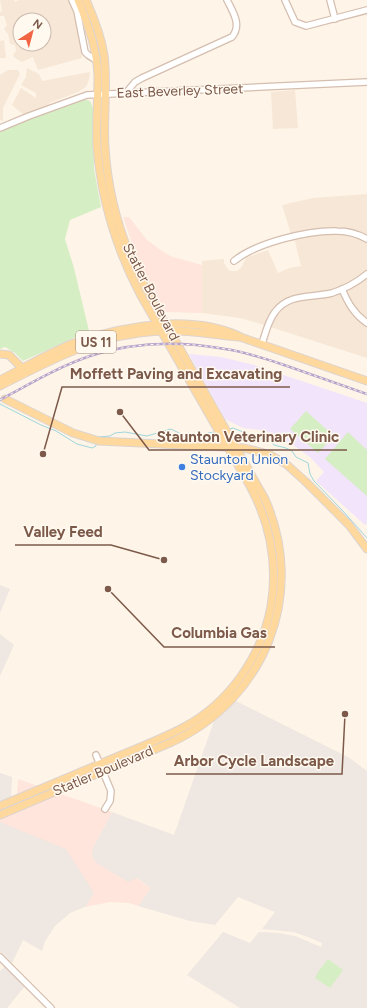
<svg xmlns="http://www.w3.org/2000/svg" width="367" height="1008" viewBox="0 0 367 1008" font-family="Figtree,sans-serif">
  <rect width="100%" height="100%" fill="#fef5e8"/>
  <!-- residential -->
  <g fill="#f7e7d6" fill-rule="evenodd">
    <path d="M0,0H14L15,2L19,0H71L75,7L82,58L38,70L33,57L22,62L14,57L13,55L16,51L15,45L10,44L8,34L4,29L7,25L4,16H0V12L2,11ZM20,20H44V44H20Z"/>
    <polygon points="4,40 6,58 0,58 0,41"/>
    <polygon points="27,68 39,74 42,81 90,72 89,80 86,87 78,92 49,103 50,105 24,115 12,105 21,88 36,98 36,93 21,85 26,77"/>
    <polygon points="8,70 18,70 20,74 3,108 3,121 0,120 0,75"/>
    <polygon points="295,90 298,128 273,129 271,92"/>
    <polygon points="367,194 367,358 261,324 240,318 202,313 202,261 224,259 224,263 227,268 230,271 237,271 241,268 246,258 268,250 278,273 289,268 301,266 293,233 291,234 282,205 313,198"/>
  </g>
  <!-- commercial -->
  <g fill="#ffe5db">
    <polygon points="123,217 129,217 147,240 162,251 170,256 202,265 202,313 165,312 142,269 132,244"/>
    <polygon points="18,779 112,812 93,848 151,888 138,906 129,903 110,902 85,907 93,892 0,823 0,818 16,811"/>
  </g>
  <!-- industrial -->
  <g fill="#efe7e1">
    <polygon points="0,585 10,589 0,613"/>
    <polygon points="0,634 14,645 0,676"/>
    <polygon points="236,701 348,757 367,771 367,1008 240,1008 187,975 223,932 250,943 259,932 279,933 295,936 321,947 322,943 308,937 293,932 262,929 275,912 238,897 215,925 190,921 138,906 151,888 137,878 128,882 98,864 93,859 92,856 93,848 112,812 174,835 214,721"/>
    <polygon points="0,773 12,777 11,798 0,802"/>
    <polygon points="0,822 66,849 94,893 85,907 70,913 55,926 45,941 42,951 23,940 12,963 0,951"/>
    <polygon points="5,966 25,986 7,1008 0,1008 0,971"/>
  </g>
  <!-- education -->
  <polygon fill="#f2e4fb" points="189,354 221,357 254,365 367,403 367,523 365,525 316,481 324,472 311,458 296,447 273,434 261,430 243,428 225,419"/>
  <!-- green -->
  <g fill="#d6eec4">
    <polygon points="83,99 90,101 93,108 94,169 101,207 70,220 65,239 74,268 89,331 23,361 15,353 5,347 0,349 0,130"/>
    <polygon points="306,411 334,436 318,453 290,429"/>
    <polygon points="348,432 367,450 367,496 325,459"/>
    <polygon points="328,959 343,970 330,988 315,978 318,972"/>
  </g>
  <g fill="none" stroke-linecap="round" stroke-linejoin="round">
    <!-- stream -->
    <g stroke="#9fd5dd" stroke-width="1">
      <polyline points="0,404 41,425 56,431 77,444 92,448 96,446 96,443"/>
      <polyline points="230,429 233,428 263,440 270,440 274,445 286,448 292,451 296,457 308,463 310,474 314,481 342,510 367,538"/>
      <polyline points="98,437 110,436 115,433 125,432 147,436 171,429 185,436 201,439 208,433 215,432"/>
    </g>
    <defs>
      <g id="minor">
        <polyline points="72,0 77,11 85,52 88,55 96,60"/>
        <polyline points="285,0 295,22 306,26 367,10"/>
        <polyline points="330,0 335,19"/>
        <path d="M125,94L135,82L142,78L232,37C242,25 233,12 227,0"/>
        <polyline points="0,128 29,116 87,95 367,82"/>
        <path d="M234,261C256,243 308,230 337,231C347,231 358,234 367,239"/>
        <path d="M342,289C348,303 354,314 367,323"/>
        <path d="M262,344C265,334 268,321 275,312C289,293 311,298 332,293C345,289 356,283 367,274"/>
        <polyline points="96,755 111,791 110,801 105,809"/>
        <polyline points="0,957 51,1008"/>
      </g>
      <g id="major">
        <polyline points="0,354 9,355 25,371"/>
        <path d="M0,380C24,368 48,353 74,343C123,325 195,313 243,338L367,381"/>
        <path d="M0,386C53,359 98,334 160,331C186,329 212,335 239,337"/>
        <polyline points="5,399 73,433 99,441 244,448 268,454 286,464 306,482 349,525 367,549"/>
        <path d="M0,806C38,790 76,774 114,758C137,748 162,739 184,727C229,703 262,656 271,606C278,564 270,523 250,486L140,294C116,248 101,198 97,146C96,123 98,99 98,76C97,49 88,24 78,0"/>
        <path d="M0,815L172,742C265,699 307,594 265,499L145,287C122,244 108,196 105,147C103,116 108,86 104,55C101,36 94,18 86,0"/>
      </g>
    </defs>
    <!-- minor casing -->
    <use href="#minor" stroke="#d5beaf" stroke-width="8"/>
    <!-- major casing -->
    <use href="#major" stroke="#ddd4d0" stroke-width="9"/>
    <!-- minor -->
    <use href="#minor" stroke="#fff" stroke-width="5.5"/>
    <!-- major -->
    <use href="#major" stroke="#ffd89e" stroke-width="7"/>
    <defs>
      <path id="rail" d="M0,400C29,384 58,367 90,356C133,342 181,341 225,349C247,352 269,360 290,367C315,376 341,385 367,394"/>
    </defs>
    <!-- rail casing -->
    <use href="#rail" stroke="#b8a4cb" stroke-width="2.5"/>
    <!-- rail -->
    <use href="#rail" stroke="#fff9f0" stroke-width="1" stroke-dasharray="3" stroke-linecap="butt"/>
  </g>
  <!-- markers -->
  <circle fill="#3f7fe0" stroke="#fff9f0" stroke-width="1.5" cx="182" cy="467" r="4"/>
  <g text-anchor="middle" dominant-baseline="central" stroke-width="3" stroke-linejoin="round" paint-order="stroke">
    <!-- shield labels -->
    <rect fill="#fff9f0" stroke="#a3897b" stroke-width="1" x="76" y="331" width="40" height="22" rx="3"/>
    <g font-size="13" font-weight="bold" fill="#7c5949">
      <text x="96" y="342">US 11</text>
    </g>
    <!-- street labels -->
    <g font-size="14" fill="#7c5949" stroke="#fff9f0">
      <text transform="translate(180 91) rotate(-2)">East Beverley Street</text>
      <text transform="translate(151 292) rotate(63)">Statler Boulevard</text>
      <text transform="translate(103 771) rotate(-23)">Statler Boulevard</text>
    </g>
    <!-- shop labels -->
    <g font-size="14" fill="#366cbe" stroke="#fff9f0" text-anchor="start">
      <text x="190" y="459">Staunton Union<tspan x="190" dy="16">Stockyard</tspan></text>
    </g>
  </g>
  <!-- callouts -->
  <path fill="none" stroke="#7c5949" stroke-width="1.5" d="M43 454L62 387H290M120 412L149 450H347M164 560L111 545H15M108 589L164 647H275M345 714L342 774H166"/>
  <g fill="#7c5949" stroke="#fff9f0" stroke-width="1.5">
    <circle cx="43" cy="454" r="4"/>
    <circle cx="120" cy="412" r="4"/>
    <circle cx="164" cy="560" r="4"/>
    <circle cx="108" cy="589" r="4"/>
    <circle cx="345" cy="714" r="4"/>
  </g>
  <g font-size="15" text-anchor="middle" font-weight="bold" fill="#7c5949" stroke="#fff9f0" stroke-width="3" stroke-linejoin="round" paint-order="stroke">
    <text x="176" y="379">Moffett Paving and Excavating</text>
    <text x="248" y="442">Staunton Veterinary Clinic</text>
    <text x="63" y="537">Valley Feed</text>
    <text x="219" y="638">Columbia Gas</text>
    <text x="254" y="766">Arbor Cycle Landscape</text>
  </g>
  <!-- north arrow -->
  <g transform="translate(32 32) rotate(36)"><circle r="19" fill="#fff9f0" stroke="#cbb9ad"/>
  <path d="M0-3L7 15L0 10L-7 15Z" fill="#f26543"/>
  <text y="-6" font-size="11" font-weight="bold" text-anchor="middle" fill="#7c5949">N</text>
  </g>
</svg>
